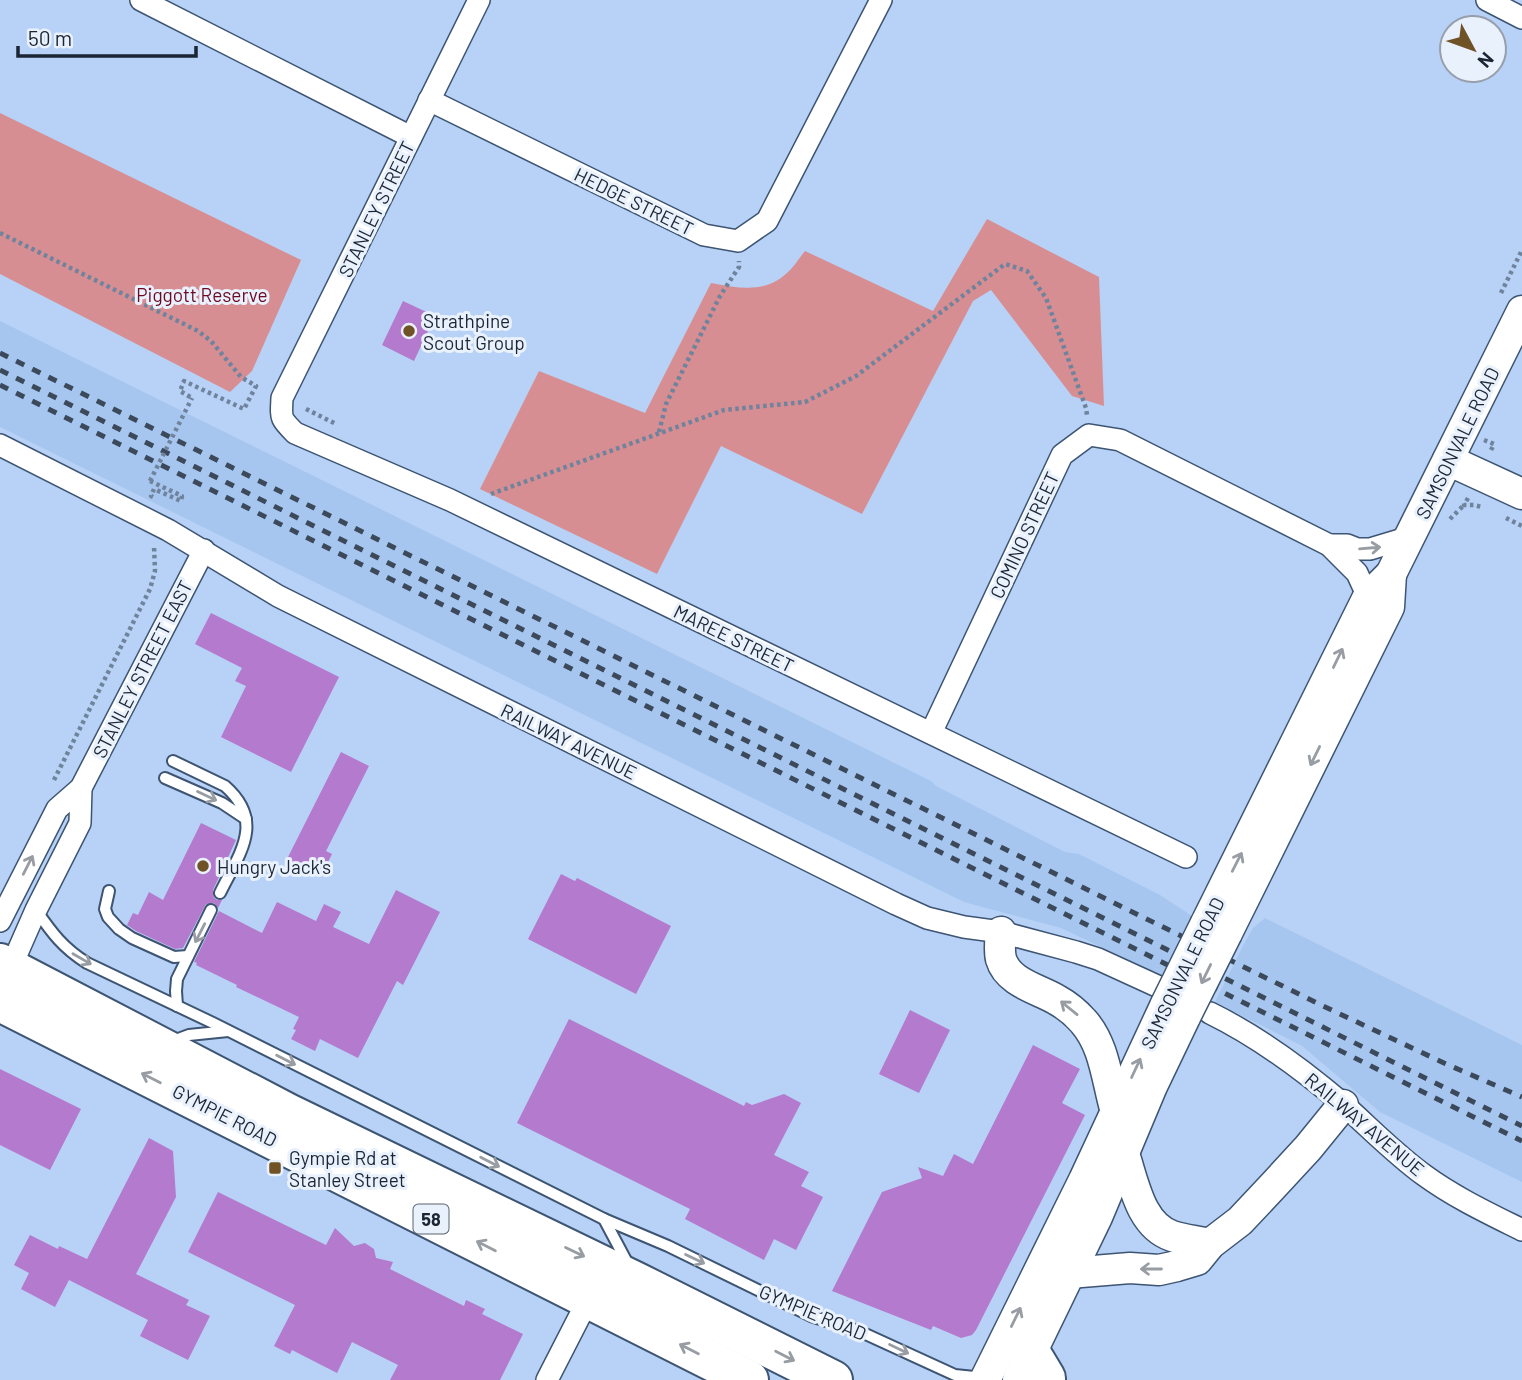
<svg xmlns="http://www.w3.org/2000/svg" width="1522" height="1380" viewBox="0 0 1522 1380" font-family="Barlow,sans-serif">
  <rect width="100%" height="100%" fill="#b7d2f6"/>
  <!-- built -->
  <g fill="#a7c6ef">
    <polygon points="0,321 931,781 936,786 1065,852 1079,854 1160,895 1192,916 1162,976 1061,928 964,902 0,427"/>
    <polygon points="1265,918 1522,1045 1522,1182 1380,1112 1302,1046 1215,1002 1245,942 1253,928"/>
  </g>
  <!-- green -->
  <g fill="#d78e93">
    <polygon points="0,113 301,260 252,371 230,392 0,274"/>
    <path d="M987,219L1099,277L1104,406L1072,396L991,290L973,301L862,514L721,446L657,574L480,489L539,371L645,413L711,283C739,288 764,294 787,273C794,267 799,258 805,251L933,311Z"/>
  </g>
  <!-- building -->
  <g fill="#b47acd">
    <polygon points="403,301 435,316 414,361 382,345"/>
    <polygon points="211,613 339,677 291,772 221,737 246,686 235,681 242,668 195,644"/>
    <polygon points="341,752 369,766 326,851 332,854 321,876 287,859"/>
    <polygon points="201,823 236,840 213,890 214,898 217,900 222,900 218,908 214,903 206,904 183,948 175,949 136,931 127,925 133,913 138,915 149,892 163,900"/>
    <polygon points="561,874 575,881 577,878 671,926 636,994 528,939"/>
    <polygon points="396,890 440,912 403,985 397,981 358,1058 320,1039 315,1051 291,1039 296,1030 293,1029 299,1017 236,987 237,985 196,965 197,963 194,962 219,911 262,933 277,902 316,921 324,904 341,912 333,927 369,944"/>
    <polygon points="910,1010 950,1030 919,1093 879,1074"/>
    <polygon points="569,1019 744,1106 746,1102 752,1105 784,1094 801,1103 774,1155 809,1172 801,1186 823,1197 796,1250 774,1239 764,1260 685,1219 690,1209 517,1123"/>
    <polygon points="1033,1045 1080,1069 1062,1103 1085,1115 976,1330 972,1335 961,1338 933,1326 931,1330 832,1291 882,1192 922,1178 918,1167 943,1176 954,1154 973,1164"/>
    <polygon points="0,1069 81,1109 50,1170 0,1145"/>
    <polygon points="149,1138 173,1151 176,1197 136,1274 189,1300 186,1305 210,1316 188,1360 140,1336 148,1320 69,1280 55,1307 21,1289 29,1273 14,1265 30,1235 58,1249 59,1246 87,1259"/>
    <polygon points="218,1192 326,1245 335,1228 354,1246 365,1243 374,1249 376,1258 393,1262 390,1269 464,1306 466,1300 485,1309 482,1314 523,1334 500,1380 390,1380 398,1365 352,1342 337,1373 292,1350 290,1354 274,1346 295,1305 188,1252"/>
  </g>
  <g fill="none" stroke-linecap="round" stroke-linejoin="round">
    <defs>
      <g id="lane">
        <path d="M173,761L225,786C266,822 239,854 220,893"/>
        <polyline points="165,778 222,803 246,819"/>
        <polyline points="109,891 105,909 108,917 119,929 132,938 174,957 188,956"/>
        <path d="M36,910C52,933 63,948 87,963L213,1023L604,1219L668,1246L811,1316L861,1332L955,1375L984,1378"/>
        <polyline points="177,1006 176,991 177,979 211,910"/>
        <polyline points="173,1041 189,1035 228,1031"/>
        <polyline points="604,1219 629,1266"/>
      </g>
      <g id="street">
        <polyline points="141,0 411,137"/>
        <path d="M479,0L282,398C281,419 280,418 295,433L450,500L1186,857"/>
        <polyline points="1487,0 1522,18"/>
        <polyline points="429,100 704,235 738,241 767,221 881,0"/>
        <polyline points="0,445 168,530 278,596 896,904 927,918 964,927 1001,932 1076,952 1098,959 1157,986"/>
        <polyline points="1329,545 1347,545 1357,549 1370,549 1410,537"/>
        <polyline points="931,733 1062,455 1089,435 1120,440 1329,545 1357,573 1368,597"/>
        <polyline points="0,921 57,809 81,788 204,550"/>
        <polyline points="7,976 36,910 80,823 81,788"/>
        <path d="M1210,1013C1259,1037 1302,1069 1343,1104C1370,1128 1395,1154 1424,1175C1454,1197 1488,1213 1522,1230"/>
        <polyline points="547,1380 589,1298"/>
      </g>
      <g id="secondary">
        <polyline points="1448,460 1522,494"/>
        <polyline points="1206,923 1368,597 1391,574 1522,311"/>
        <path d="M1001,932C1000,941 999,951 1001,959C1008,983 1039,989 1057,1000C1066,1005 1076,1013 1083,1021C1105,1045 1107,1082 1116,1112"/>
        <polyline points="1227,933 1389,607 1391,574"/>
        <path d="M1124,1154C1134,1183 1140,1225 1172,1236C1184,1240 1198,1241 1210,1244"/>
        <polyline points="1069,1273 1130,1268 1159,1270 1177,1266 1197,1260 1210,1244 1240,1221 1272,1187 1308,1148 1343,1105"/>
        <polyline points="985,1380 1084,1180 1166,1004"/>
        <polyline points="1018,1380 1097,1217 1152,1086 1186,1015"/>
      </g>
      <g id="highway">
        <polyline points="0,963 288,1113 637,1282 833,1380"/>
        <polyline points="0,1002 749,1380"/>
        <polyline points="1031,1353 1046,1378 1046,1380"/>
      </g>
    </defs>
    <!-- lane casing -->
    <use href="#lane" stroke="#3d5472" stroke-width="14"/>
    <!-- street casing -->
    <use href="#street" stroke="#3d5472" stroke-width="24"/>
    <!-- secondary casing -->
    <use href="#secondary" stroke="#3d5472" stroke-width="33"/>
    <!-- highway casing -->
    <use href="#highway" stroke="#3d5472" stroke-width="42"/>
    <!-- path -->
    <g stroke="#70839d" stroke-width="4.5" stroke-dasharray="3.5 3.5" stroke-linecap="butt">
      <polyline points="0,233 198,331 211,341 241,377 256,386 244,409 184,381 180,391 192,398"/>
      <polyline points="1501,293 1522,250"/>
      <polyline points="306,409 336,424"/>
      <polyline points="659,432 666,404 720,296 739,267 739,261"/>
      <polyline points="1484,440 1494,444 1490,452"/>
      <polyline points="150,481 182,496 181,501 154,489 151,496 153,497"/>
      <polyline points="491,494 724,410 805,402 856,376 1005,264 1027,271 1046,298 1086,408 1087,415"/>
      <polyline points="1468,498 1464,505 1474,505 1482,507"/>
      <polyline points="1506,518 1522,526"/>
      <polyline points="1450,519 1464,505"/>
      <polyline points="54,780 150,589 155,571 154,546"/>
    </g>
    <!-- lane -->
    <use href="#lane" stroke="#fff" stroke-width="10"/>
    <!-- street -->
    <use href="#street" stroke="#fff" stroke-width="21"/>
    <!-- secondary -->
    <use href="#secondary" stroke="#fff" stroke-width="30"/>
    <!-- highway -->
    <use href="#highway" stroke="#fff" stroke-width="38"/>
    <!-- rail -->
    <g stroke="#3b495b" stroke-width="5" stroke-dasharray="9 9" stroke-linecap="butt">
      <polyline points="0,353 1323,1006 1444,1063 1522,1097"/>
      <polyline points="0,370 1522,1126"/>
      <polyline points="0,385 1522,1141"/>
    </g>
    <defs>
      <g id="secondary-bridge">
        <polyline points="1166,1004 1206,923"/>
        <polyline points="1186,1015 1227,933"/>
      </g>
    </defs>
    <!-- secondary-bridge casing -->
    <use href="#secondary-bridge" stroke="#3d5472" stroke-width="33" stroke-linecap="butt"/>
    <!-- path-bridge -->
    <polyline stroke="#70839d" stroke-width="4.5" stroke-dasharray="3.5 3.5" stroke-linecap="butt" points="150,481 192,398"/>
    <!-- secondary-bridge -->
    <use href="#secondary-bridge" stroke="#fff" stroke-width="30"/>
  </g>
  <!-- one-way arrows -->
  <defs><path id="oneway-shaft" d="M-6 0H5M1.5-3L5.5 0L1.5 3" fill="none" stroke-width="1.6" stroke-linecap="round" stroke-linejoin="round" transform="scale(1.75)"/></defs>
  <g stroke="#989da3">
    <use href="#oneway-shaft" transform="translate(1370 548) rotate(-5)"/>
    <use href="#oneway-shaft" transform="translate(1338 658) rotate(-64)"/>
    <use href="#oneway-shaft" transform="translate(1315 756) rotate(116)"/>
    <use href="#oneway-shaft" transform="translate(207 796) rotate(25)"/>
    <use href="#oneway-shaft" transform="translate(1237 862) rotate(-63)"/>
    <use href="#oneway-shaft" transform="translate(28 865) rotate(-63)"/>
    <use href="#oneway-shaft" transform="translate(200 933) rotate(117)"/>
    <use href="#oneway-shaft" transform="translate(82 959) rotate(30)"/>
    <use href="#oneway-shaft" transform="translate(1206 974) rotate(116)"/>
    <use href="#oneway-shaft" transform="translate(1069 1008) rotate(-141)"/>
    <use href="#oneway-shaft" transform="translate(286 1060) rotate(27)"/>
    <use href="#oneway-shaft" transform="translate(1136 1068) rotate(-65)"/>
    <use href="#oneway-shaft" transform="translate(151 1078) rotate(-153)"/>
    <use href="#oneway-shaft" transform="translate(490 1162) rotate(27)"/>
    <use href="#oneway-shaft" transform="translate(486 1246) rotate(-153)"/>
    <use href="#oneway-shaft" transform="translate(575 1252) rotate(26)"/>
    <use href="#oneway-shaft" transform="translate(695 1259) rotate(26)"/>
    <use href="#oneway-shaft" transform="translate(1151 1269) rotate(-180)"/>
    <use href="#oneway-shaft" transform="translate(1016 1317) rotate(-64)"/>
    <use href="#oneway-shaft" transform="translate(689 1349) rotate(-153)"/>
    <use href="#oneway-shaft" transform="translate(899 1349) rotate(26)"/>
    <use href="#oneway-shaft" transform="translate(785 1356) rotate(27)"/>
  </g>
  <!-- markers -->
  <g fill="#6f5226" stroke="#e9f1fc" stroke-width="2.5">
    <circle cx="409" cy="331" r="7"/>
    <circle cx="203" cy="866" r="7"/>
    <rect x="268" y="1161" width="14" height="14" rx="3.5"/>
  </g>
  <g text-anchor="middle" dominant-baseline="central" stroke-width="6" stroke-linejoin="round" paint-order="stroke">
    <!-- shield labels -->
    <rect fill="#e9f1fc" stroke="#59626f" stroke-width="2" x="413.5" y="1204.5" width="35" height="29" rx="5"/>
    <g font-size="18" font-weight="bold" fill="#1b2533">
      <text x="431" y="1219">58</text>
    </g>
    <!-- street labels -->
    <g font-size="19" fill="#1b2533" stroke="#e9f1fc">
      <text transform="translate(634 201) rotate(26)">HEDGE STREET</text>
      <text transform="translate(376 209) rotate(-64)">STANLEY STREET</text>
      <text transform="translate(1457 443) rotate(-64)">SAMSONVALE ROAD</text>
      <text transform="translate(1024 535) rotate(-65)">COMINO STREET</text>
      <text transform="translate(734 638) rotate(26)">MAREE STREET</text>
      <text transform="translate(142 669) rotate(-63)">STANLEY STREET EAST</text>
      <text transform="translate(569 741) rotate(26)">RAILWAY AVENUE</text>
      <text transform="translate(1182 973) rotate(-64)">SAMSONVALE ROAD</text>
      <text transform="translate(225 1115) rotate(27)">GYMPIE ROAD</text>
      <text transform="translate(1365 1124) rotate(40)">RAILWAY AVENUE</text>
      <text transform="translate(813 1312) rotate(23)">GYMPIE ROAD</text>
    </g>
    <!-- park labels -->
    <g font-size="19" fill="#6e0922" stroke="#e9f1fc">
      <text x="202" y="294">Piggott Reserve</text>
    </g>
    <!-- poi labels -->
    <g font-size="19" fill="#1b2533" stroke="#e9f1fc" text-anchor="start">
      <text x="423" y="320">Strathpine<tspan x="423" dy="22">Scout Group</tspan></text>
      <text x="217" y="866">Hungry Jack's</text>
      <text x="289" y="1157">Gympie Rd at<tspan x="289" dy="22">Stanley Street</tspan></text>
    </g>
  </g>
  <!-- north arrow -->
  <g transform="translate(1473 49) rotate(131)"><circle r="33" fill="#e9f1fc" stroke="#979fac" stroke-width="2"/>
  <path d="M0-5L12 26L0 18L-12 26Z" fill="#6f5226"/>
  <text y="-10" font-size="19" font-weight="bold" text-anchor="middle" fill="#1b2533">N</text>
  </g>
  <!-- scale -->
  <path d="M18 46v10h178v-10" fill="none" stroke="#1b2533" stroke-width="3.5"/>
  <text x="28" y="46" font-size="21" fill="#1b2533" stroke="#e9f1fc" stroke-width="5" paint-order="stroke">50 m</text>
</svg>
